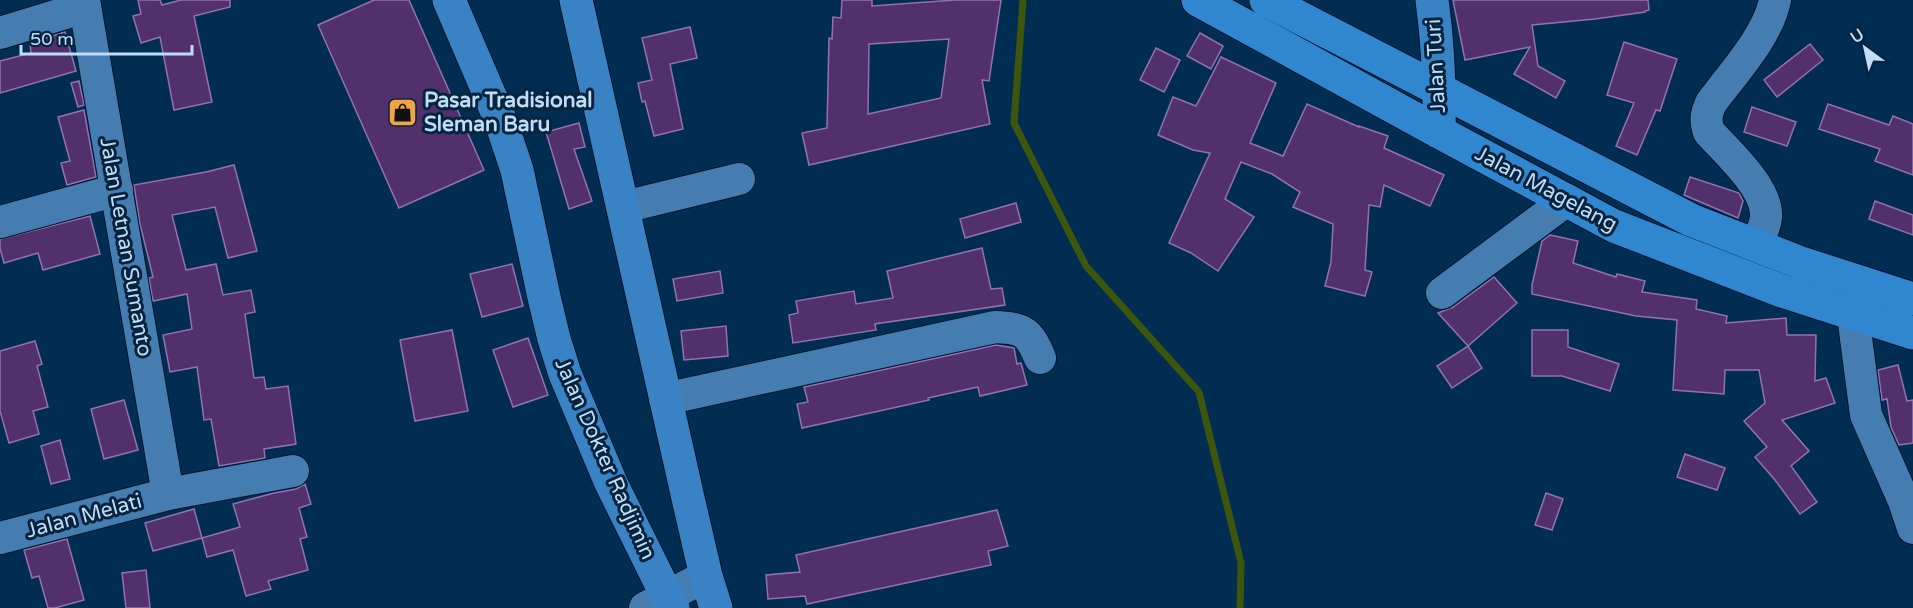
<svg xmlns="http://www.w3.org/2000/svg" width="1913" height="608" viewBox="0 0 1913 608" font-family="'Varela Round',sans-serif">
  <rect width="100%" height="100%" fill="#002d51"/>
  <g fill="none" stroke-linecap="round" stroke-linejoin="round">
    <!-- stream -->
    <polyline stroke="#3c570d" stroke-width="7" points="1023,0 1014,123 1086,266 1199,392 1241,563 1240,608"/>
  </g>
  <!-- building -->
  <g fill="#52306b" stroke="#9371b0" stroke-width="1.5" fill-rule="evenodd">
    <polygon points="138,0 160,0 162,5 181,0 230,0 230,7 194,16 212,102 174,110 160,37 141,43 133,16 141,14"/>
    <polygon points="374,0 409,0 484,170 399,208 318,25"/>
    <path d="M842,0H872V6L955,0H1001L989,81L982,80L990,124L809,165L802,133L827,128L829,38L832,39L833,17L841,18ZM949,39L941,98L868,114L869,44Z"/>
    <polygon points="1453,0 1648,0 1649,10 1645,11 1645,12 1595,19 1532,25 1538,66 1565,81 1556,98 1514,74 1530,47 1465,60"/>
    <polygon points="690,27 697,58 670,64 683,129 654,136 645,101 642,102 638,83 652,80 642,38"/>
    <polygon points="65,32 76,71 0,93 0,61 31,53 30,43"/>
    <polygon points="1200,33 1223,46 1211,69 1187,56"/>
    <polygon points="1624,42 1677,59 1660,111 1656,110 1637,155 1616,146 1634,103 1607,95"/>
    <polygon points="1810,44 1823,60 1777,97 1764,80"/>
    <polygon points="1156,48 1180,60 1164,92 1140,80"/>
    <polygon points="1221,57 1276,83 1250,143 1283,156 1307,104 1359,127 1359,126 1388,136 1384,148 1444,175 1430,206 1384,185 1380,207 1369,205 1365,270 1372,272 1365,296 1325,286 1331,262 1333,224 1293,207 1300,192 1272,174 1241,162 1225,199 1254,217 1218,271 1191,253 1169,243 1210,153 1193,150 1158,135 1173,97 1196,106"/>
    <polygon points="79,81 84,105 78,107 71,83"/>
    <polygon points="1828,104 1889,125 1893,116 1913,124 1913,175 1875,161 1880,149 1819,129"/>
    <polygon points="1752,107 1796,122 1787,146 1744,132"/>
    <polygon points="84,110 96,177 67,185 61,163 70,161 58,117"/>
    <polygon points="579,123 585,147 574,149 592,201 569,209 546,132"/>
    <polygon points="234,165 257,251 228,258 215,207 172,215 186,270 216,264 223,295 251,290 255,312 245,314 254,378 264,377 266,389 288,386 296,444 264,449 265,458 219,466 211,419 204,420 197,367 170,372 163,335 192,329 187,294 153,301 149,278 153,277 140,224 134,185 206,172"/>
    <polygon points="1690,177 1739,193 1743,201 1738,218 1684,195"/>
    <polygon points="1875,201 1913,215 1913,235 1869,219"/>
    <polygon points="1016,203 1021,222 965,238 960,219"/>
    <polygon points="90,216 100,254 43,270 38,253 4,263 0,248 0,239"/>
    <polygon points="1550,235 1578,241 1573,263 1616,277 1617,274 1645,281 1642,292 1697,300 1696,309 1727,316 1726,323 1786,318 1787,335 1816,335 1815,381 1826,378 1835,403 1782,420 1809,451 1791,466 1817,502 1800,514 1775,480 1755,457 1767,447 1744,421 1765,403 1759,370 1725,370 1724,394 1673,390 1677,320 1636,316 1532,294 1532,285 1542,241"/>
    <polygon points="982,248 991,289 1002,288 1005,305 875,324 876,330 793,343 789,315 798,313 796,301 854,291 856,304 893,298 887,271"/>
    <polygon points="512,264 523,306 482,317 470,274"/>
    <polygon points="720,271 723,293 677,301 673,279"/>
    <polygon points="1494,277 1517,303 1468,346 1438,313 1453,307"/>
    <polygon points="726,326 728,356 684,360 681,331"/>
    <polygon points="452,330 468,411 415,421 400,340"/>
    <polygon points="1532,330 1568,330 1568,347 1619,364 1610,391 1562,376 1532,376"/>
    <polygon points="528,338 548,395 513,407 493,350"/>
    <polygon points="35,341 42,364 37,366 48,407 33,411 39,434 9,443 0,411 0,351"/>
    <polygon points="996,345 1014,348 1017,364 1021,363 1027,385 980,396 978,387 928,398 929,400 802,428 797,404 808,402 804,387"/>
    <polygon points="1468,346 1482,368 1452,388 1437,366"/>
    <polygon points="1898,365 1907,401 1913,400 1913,443 1899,445 1891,427 1887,399 1882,400 1878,370"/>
    <polygon points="124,400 138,450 104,459 91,409"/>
    <polygon points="60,440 70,479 51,484 41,446"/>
    <polygon points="1685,454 1725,468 1717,490 1677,477"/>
    <polygon points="305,484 311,504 299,508 307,537 300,539 308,570 268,581 271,589 246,596 233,550 207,557 202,538 240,527 233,504 274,493 296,489"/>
    <polygon points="1546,493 1563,499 1552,530 1535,525"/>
    <polygon points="194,509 202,538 153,551 145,523"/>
    <polygon points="997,510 1008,546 988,551 991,565 807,604 805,596 768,599 766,575 800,572 796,555"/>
    <polygon points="67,539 84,600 55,608 48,608 39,576 32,578 24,550"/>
    <polygon points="146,570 150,608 126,608 122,573"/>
  </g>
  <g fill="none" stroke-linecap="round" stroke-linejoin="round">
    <defs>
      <g id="minor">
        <polyline points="84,0 168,494"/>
        <polyline points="0,33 85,7"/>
        <polyline points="624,207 739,179"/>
        <polyline points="0,222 117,190"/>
        <path d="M1756,245C1760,236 1767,223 1766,213C1765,186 1727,152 1709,132C1705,121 1706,114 1711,103C1733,73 1768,36 1775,0"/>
        <polyline points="1442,293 1567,200"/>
        <polyline points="1853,315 1866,415 1904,501 1913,528"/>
        <path d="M665,399L995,327C1024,328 1029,332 1040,358"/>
        <polyline points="0,538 168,494 293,471"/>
        <polyline points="645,608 706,576"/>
      </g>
      <g id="major">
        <polyline points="449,0 500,119 517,170 544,297 554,339 565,374 611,483 673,608"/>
        <polyline points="576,0 688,498 706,576 716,608"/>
        <path d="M1432,0C1438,44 1440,88 1439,132"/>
      </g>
      <g id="highway">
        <polyline points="1198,0 1439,132 1614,226 1782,291 1913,333"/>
        <polyline points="1266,0 1691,220 1801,263 1913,299"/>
      </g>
    </defs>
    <!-- minor casing -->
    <use href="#minor" stroke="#00152d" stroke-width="34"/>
    <!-- major casing -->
    <use href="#major" stroke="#00152d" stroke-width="35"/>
    <!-- highway casing -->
    <use href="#highway" stroke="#00152d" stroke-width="35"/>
    <!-- minor -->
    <use href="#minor" stroke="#467db1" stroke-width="32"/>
    <!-- major -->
    <use href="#major" stroke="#3982c4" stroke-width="33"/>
    <!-- highway -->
    <use href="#highway" stroke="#3186d0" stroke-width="33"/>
  </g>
  <!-- icons -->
  <defs>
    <symbol id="shop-square" viewBox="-11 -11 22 22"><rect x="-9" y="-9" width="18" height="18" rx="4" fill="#f3a442" stroke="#06243d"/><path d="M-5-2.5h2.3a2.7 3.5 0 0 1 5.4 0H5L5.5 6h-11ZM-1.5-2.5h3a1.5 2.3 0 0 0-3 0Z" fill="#111"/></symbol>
  </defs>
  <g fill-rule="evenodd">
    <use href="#shop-square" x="386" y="96" width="33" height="33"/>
  </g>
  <g text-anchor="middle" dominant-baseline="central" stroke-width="6" stroke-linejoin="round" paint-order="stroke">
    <!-- street labels -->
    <g font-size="21" fill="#bfdcf8" stroke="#06243d">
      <text transform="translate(1436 66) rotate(-93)">Jalan Turi</text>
      <text transform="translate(1546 189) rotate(28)">Jalan Magelang</text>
      <text transform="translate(126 247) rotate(80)">Jalan Letnan Sumanto</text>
      <text transform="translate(605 459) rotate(66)">Jalan Dokter Radjimin</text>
      <text transform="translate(84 516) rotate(-15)">Jalan Melati</text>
    </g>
    <!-- poi labels -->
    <g font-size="21" font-weight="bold" fill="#bfdcf8" stroke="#06243d" text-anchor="start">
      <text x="424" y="100">Pasar Tradisional<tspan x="424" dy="24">Sleman Baru</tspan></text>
    </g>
  </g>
  <!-- north arrow -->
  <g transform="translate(1865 48) rotate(327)" stroke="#06243d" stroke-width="4.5" paint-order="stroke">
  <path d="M0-4.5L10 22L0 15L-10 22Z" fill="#bfdcf8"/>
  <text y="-9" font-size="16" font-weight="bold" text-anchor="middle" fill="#bfdcf8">U</text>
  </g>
  <!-- scale -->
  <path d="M21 45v9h171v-9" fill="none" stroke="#bfdcf8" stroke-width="3"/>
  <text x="30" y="45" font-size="18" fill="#bfdcf8" stroke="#06243d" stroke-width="4.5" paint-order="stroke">50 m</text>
</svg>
